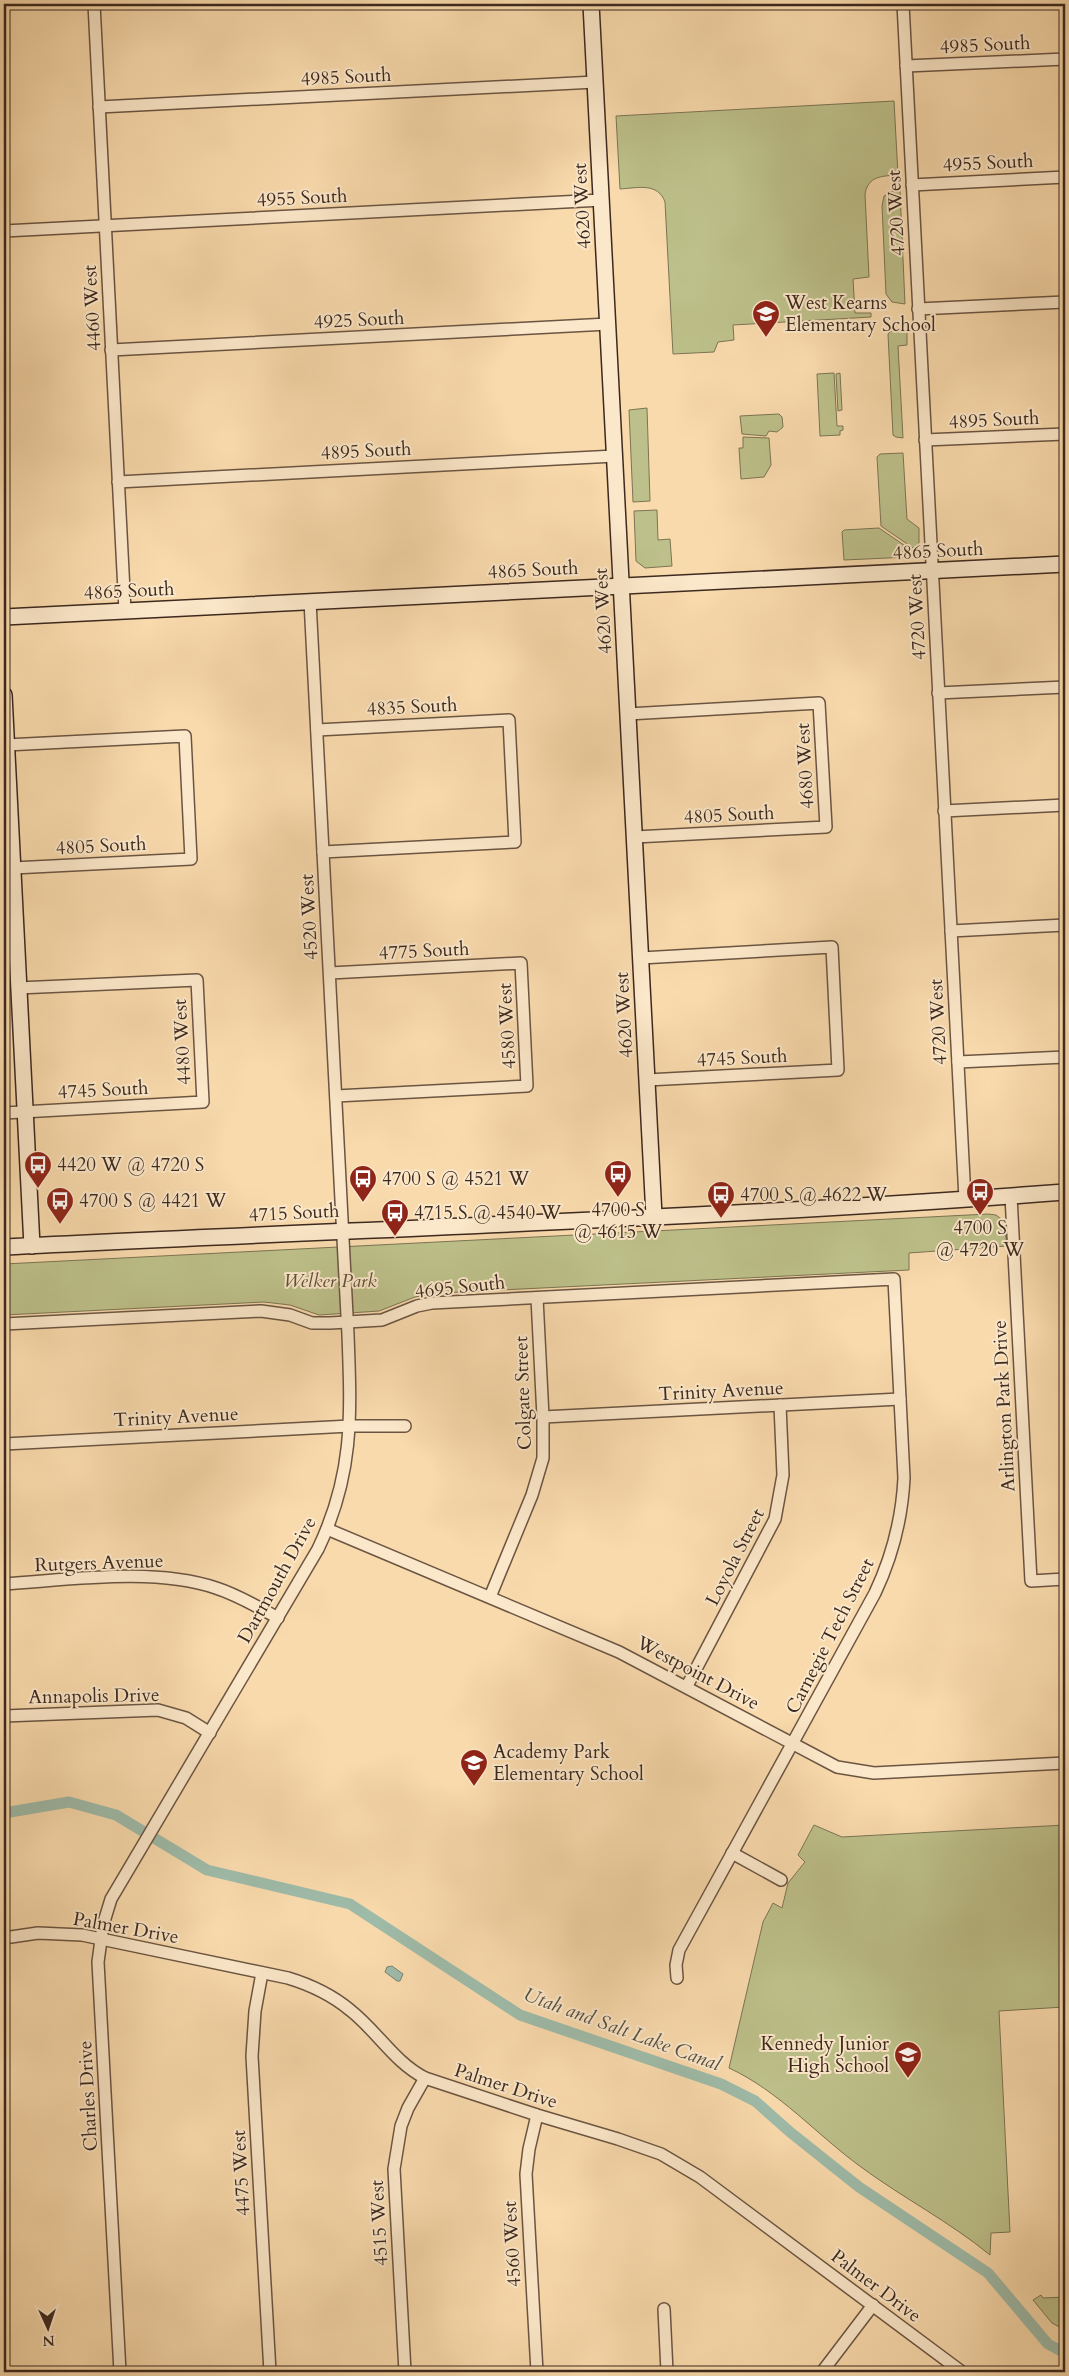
<svg xmlns="http://www.w3.org/2000/svg" width="1069" height="2376" viewBox="0 0 1069 2376" font-family="Cardo,serif">
  <rect width="100%" height="100%" fill="#f9daac"/>
  <filter id="stains"><feTurbulence type="fractalNoise" baseFrequency=".004" numOctaves="4"/><feColorMatrix values="0 0 0 0 .2 0 0 0 0 .09 0 0 0 0 .02 0 0 0 .5 -.17"/></filter>
  <radialGradient id="worn" r=".72"><stop offset=".6" stop-color="#630" stop-opacity="0"/><stop offset="1" stop-color="#630" stop-opacity=".3"/></radialGradient>
  <!-- green -->
  <g fill="#bdc08a" stroke="#7c7454">
    <path d="M894,101L898,175C882,176 868,176 865,194L869,277L853,279L855,313H871V317L733,325L734,340L718,342L714,352L673,354L665,202C658,182 637,188 620,189L616,116Z"/>
    <polygon points="893,191 900,191 905,304 892,302 886,294 882,206 884,196"/>
    <polygon points="907,330 907,345 898,346 903,438 896,437 893,435 888,334 891,331"/>
    <polygon points="834,373 837,426 843,426 843,430 840,431 840,435 820,436 817,374"/>
    <polygon points="840,373 842,410 838,411 836,374"/>
    <polygon points="647,408 650,501 633,502 629,410"/>
    <polygon points="779,414 782,417 783,427 777,432 769,431 766,436 742,434 740,416"/>
    <polygon points="743,437 769,438 771,465 764,477 741,479 739,448 743,448"/>
    <polygon points="903,453 907,519 919,528 919,552 881,526 877,457 880,454"/>
    <polygon points="657,510 658,540 670,539 672,566 645,568 636,561 634,511"/>
    <polygon points="879,528 917,554 910,557 844,560 842,532 844,530"/>
    <polygon points="988,1214 996,1215 1004,1221 1007,1246 909,1253 909,1270 440,1293 415,1297 379,1311 319,1315 290,1305 264,1302 4,1315 4,1264"/>
    <path d="M814,1825L842,1837L1065,1825V2015L1064,2007L999,2011L1010,2232L991,2233L990,2255C950,2222 903,2198 861,2167C817,2135 779,2091 729,2068L763,1922L773,1903L782,1908L788,1883L805,1862L798,1855Z"/>
    <polygon points="1041,2295 1043,2298 1065,2297 1065,2330 1052,2323 1033,2300"/>
  </g>
  <!-- water -->
  <polygon fill="#9ebba9" stroke="#778172" points="392,1966 403,1974 400,1981 397,1981 385,1972 387,1967"/>
  <g fill="none" stroke-linecap="round" stroke-linejoin="round">
    <!-- canal -->
    <polyline stroke="#9ebba9" stroke-width="11" points="4,1813 69,1802 116,1815 207,1870 350,1904 520,2015 721,2084 755,2101 790,2132 859,2187 988,2273 1048,2344 1065,2353"/>
    <defs>
      <g id="street">
        <polyline points="94,4 125,611"/>
        <polyline points="903,4 965,1199"/>
        <polyline points="906,66 1065,59"/>
        <polyline points="99,107 595,82"/>
        <polyline points="912,185 1065,177"/>
        <polyline points="4,231 602,200"/>
        <polyline points="918,309 1065,302"/>
        <polyline points="111,350 608,324"/>
        <polyline points="925,440 1065,434"/>
        <polyline points="118,482 615,456"/>
        <polyline points="938,693 1065,687"/>
        <polyline points="628,714 819,703 826,827 635,837"/>
        <polyline points="317,730 509,720 515,842 323,852"/>
        <polyline points="6,745 185,736 191,859 13,868"/>
        <polyline points="944,811 1065,805"/>
        <polyline points="951,931 1065,925"/>
        <polyline points="641,958 832,947 838,1070 647,1080"/>
        <polyline points="330,973 521,963 527,1086 336,1096"/>
        <polyline points="958,1062 1065,1057"/>
        <polyline points="4,1113 203,1102 197,980 18,988"/>
        <polyline points="1011,1196 1031,1581 1065,1579"/>
        <path d="M4,1324L261,1311L290,1315L312,1323H330L382,1320L417,1306L432,1303L894,1279L904,1478C902,1519 892,1557 875,1593L679,1950L676,1965L677,1978"/>
        <polyline points="543,1417 900,1399"/>
        <polyline points="4,1444 350,1426 405,1426"/>
        <polyline points="327,1529 619,1652 837,1767 874,1773 1065,1763"/>
        <path d="M4,1584C70,1580 152,1567 216,1588C238,1595 258,1607 278,1618"/>
        <polyline points="490,1597 532,1495 543,1458 543,1417 537,1298"/>
        <polyline points="687,1686 775,1519 783,1475 780,1405"/>
        <polyline points="4,1716 158,1710 186,1718 210,1733"/>
        <polyline points="732,1853 781,1880"/>
        <path d="M4,1938L38,1933L82,1935L288,1978C311,1985 332,1995 350,2010C377,2031 394,2062 425,2078L537,2115L618,2139L661,2154L700,2177L962,2372"/>
        <polyline points="262,1973 255,2011 252,2056 270,2372"/>
        <polyline points="664,2309 667,2372"/>
        <path d="M120,2372L98,1962L103,1925L111,1899L318,1549C354,1474 351,1415 348,1335L310,601"/>
        <polyline points="405,2372 394,2169 401,2126 408,2108 425,2078"/>
        <polyline points="537,2372 526,2174 529,2149 537,2115"/>
        <polyline points="822,2372 873,2305"/>
      </g>
      <g id="secondary">
        <polyline points="591,4 654,1216"/>
        <polyline points="4,617 1065,564"/>
        <polyline points="4,695 32,1246"/>
        <path d="M4,1247C357,1229 712,1219 1065,1192"/>
      </g>
    </defs>
    <!-- street casing -->
    <use href="#street" stroke="#6b5542" stroke-width="14"/>
    <!-- secondary casing -->
    <use href="#secondary" stroke="#3c291f" stroke-width="18"/>
    <!-- street -->
    <use href="#street" stroke="#fbe7c9" stroke-width="11"/>
    <!-- secondary -->
    <use href="#secondary" stroke="#fbe7c9" stroke-width="15"/>
  </g>
  <!-- icons -->
  <defs>
    <symbol id="school-pin" viewBox="-11 -11 22 30"><path d="M0 17L-7.5 6A9.5 9.5 0 1 1 7.5 6Z" fill="#8f2418" stroke="#fbe7c9"/><path d="M0-5L7-2L0 1L-7-2ZM-4 1L0 2.5L4 1V4Q0 6-4 4Z" fill="#fff"/></symbol>
    <symbol id="bus-pin" viewBox="-11 -11 22 30"><path d="M0 17L-7.5 6A9.5 9.5 0 1 1 7.5 6Z" fill="#8f2418" stroke="#fbe7c9"/><path d="M-5-6H5V4H4V6H2V4H-2V6H-4V4H-5ZM-3.5-4V0h7V-4ZM-3.5 1.2v1.5H-2V1.2ZM2 1.2v1.5H3.5V1.2Z" fill="#fff"/></symbol>
  </defs>
  <g fill-rule="evenodd">
    <use href="#school-pin" x="750" y="298" width="32" height="43"/>
    <use href="#bus-pin" x="22" y="1149" width="32" height="43"/>
    <use href="#bus-pin" x="602" y="1158" width="32" height="43"/>
    <use href="#bus-pin" x="347" y="1163" width="32" height="43"/>
    <use href="#bus-pin" x="964" y="1176" width="32" height="43"/>
    <use href="#bus-pin" x="705" y="1179" width="32" height="43"/>
    <use href="#bus-pin" x="44" y="1185" width="32" height="43"/>
    <use href="#bus-pin" x="379" y="1197" width="32" height="43"/>
    <use href="#school-pin" x="458" y="1747" width="32" height="43"/>
    <use href="#school-pin" x="892" y="2039" width="32" height="43"/>
  </g>
  <g text-anchor="middle" dominant-baseline="central" stroke-width="4" stroke-linejoin="round" paint-order="stroke">
    <!-- street labels -->
    <g font-size="19" fill="#3c291f" stroke="#fbe7c9">
      <text transform="translate(985 45) rotate(-3)">4985 South</text>
      <text transform="translate(346 77) rotate(-3)">4985 South</text>
      <text transform="translate(988 163) rotate(-3)">4955 South</text>
      <text transform="translate(302 198) rotate(-3)">4955 South</text>
      <text transform="translate(582 206) rotate(-93)">4620 West</text>
      <text transform="translate(896 213) rotate(-93)">4720 West</text>
      <text transform="translate(92 308) rotate(-93)">4460 West</text>
      <text transform="translate(359 320) rotate(-3)">4925 South</text>
      <text transform="translate(994 420) rotate(-3)">4895 South</text>
      <text transform="translate(366 451) rotate(-3)">4895 South</text>
      <text transform="translate(938 551) rotate(-3)">4865 South</text>
      <text transform="translate(533 570) rotate(-3)">4865 South</text>
      <text transform="translate(129 591) rotate(-3)">4865 South</text>
      <text transform="translate(603 611) rotate(-93)">4620 West</text>
      <text transform="translate(917 617) rotate(-93)">4720 West</text>
      <text transform="translate(412 707) rotate(-3)">4835 South</text>
      <text transform="translate(805 766) rotate(-93)">4680 West</text>
      <text transform="translate(729 815) rotate(-3)">4805 South</text>
      <text transform="translate(101 846) rotate(-3)">4805 South</text>
      <text transform="translate(309 917) rotate(-93)">4520 West</text>
      <text transform="translate(424 951) rotate(-3)">4775 South</text>
      <text transform="translate(624 1015) rotate(-93)">4620 West</text>
      <text transform="translate(938 1022) rotate(-93)">4720 West</text>
      <text transform="translate(507 1026) rotate(-93)">4580 West</text>
      <text transform="translate(182 1042) rotate(-93)">4480 West</text>
      <text transform="translate(742 1058) rotate(-3)">4745 South</text>
      <text transform="translate(103 1090) rotate(-3)">4745 South</text>
      <text transform="translate(294 1213) rotate(-3)">4715 South</text>
      <text transform="translate(460 1287) rotate(-6)">4695 South</text>
      <text transform="translate(721 1391) rotate(-3)">Trinity Avenue</text>
      <text transform="translate(523 1393) rotate(-92)">Colgate Street</text>
      <text transform="translate(1004 1406) rotate(-93)">Arlington Park Drive</text>
      <text transform="translate(176 1417) rotate(-3)">Trinity Avenue</text>
      <text transform="translate(735 1557) rotate(-63)">Loyola Street</text>
      <text transform="translate(99 1563) rotate(-2)">Rutgers Avenue</text>
      <text transform="translate(277 1580) rotate(-61)">Dartmouth Drive</text>
      <text transform="translate(830 1636) rotate(-63)">Carnegie Tech Street</text>
      <text transform="translate(698 1673) rotate(28)">Westpoint Drive</text>
      <text transform="translate(94 1696) rotate(-1)">Annapolis Drive</text>
      <text transform="translate(126 1928) rotate(10)">Palmer Drive</text>
      <text transform="translate(506 2086) rotate(18)">Palmer Drive</text>
      <text transform="translate(88 2096) rotate(-93)">Charles Drive</text>
      <text transform="translate(241 2173) rotate(-93)">4475 West</text>
      <text transform="translate(379 2223) rotate(-93)">4515 West</text>
      <text transform="translate(512 2244) rotate(-93)">4560 West</text>
      <text transform="translate(876 2286) rotate(37)">Palmer Drive</text>
    </g>
    <!-- poi labels -->
    <g font-size="19" fill="#3c291f" stroke="#fbe7c9" text-anchor="start">
      <text x="785" y="303">West Kearns<tspan x="785" dy="22">Elementary School</tspan></text>
      <text x="57" y="1165">4420 W @ 4720 S</text>
      <text x="382" y="1179">4700 S @ 4521 W</text>
      <text x="740" y="1195">4700 S @ 4622 W</text>
      <text x="79" y="1201">4700 S @ 4421 W</text>
      <text x="618" y="1210" text-anchor="middle">4700 S<tspan x="618" dy="22">@ 4615 W</tspan></text>
      <text x="414" y="1213">4715 S @ 4540 W</text>
      <text x="980" y="1228" text-anchor="middle">4700 S<tspan x="980" dy="22">@ 4720 W</tspan></text>
      <text x="493" y="1752">Academy Park<tspan x="493" dy="22">Elementary School</tspan></text>
      <text x="889" y="2044" text-anchor="end">Kennedy Junior<tspan x="889" dy="22">High School</tspan></text>
    </g>
    <!-- park labels -->
    <g font-size="19" font-style="italic" fill="#5c4f3a" stroke="#fbe7c9">
      <text x="330" y="1281">Welker Park</text>
    </g>
    <!-- water labels -->
    <g font-size="20" font-style="italic" fill="#544e42" stroke="#fbe7c9">
      <text transform="translate(622 2029) rotate(20)">Utah and Salt Lake Canal</text>
    </g>
  </g>
  <!-- margin -->
  <rect width="1069" height="2376" fill="none" stroke="#f9daac" stroke-width="20"/>
  <rect x="5" y="5" width="1059" height="2366" fill="none" stroke="#3c291f" stroke-width="2.5"/>
  <rect x="10" y="10" width="1049" height="2356" fill="none" stroke="#3c291f"/>
  <!-- north arrow -->
  <g transform="translate(48 2328) rotate(177)" stroke="#fbe7c9" stroke-width="4" paint-order="stroke">
  <path d="M0-4L9 19L0 12L-9 19Z" fill="#3c291f"/>
  <text y="-8" font-size="14" font-weight="bold" text-anchor="middle" fill="#3c291f">N</text>
  </g>
  <rect width="100%" height="100%" filter="url(#stains)"/>
  <rect width="100%" height="100%" fill="url(#worn)"/>
</svg>
